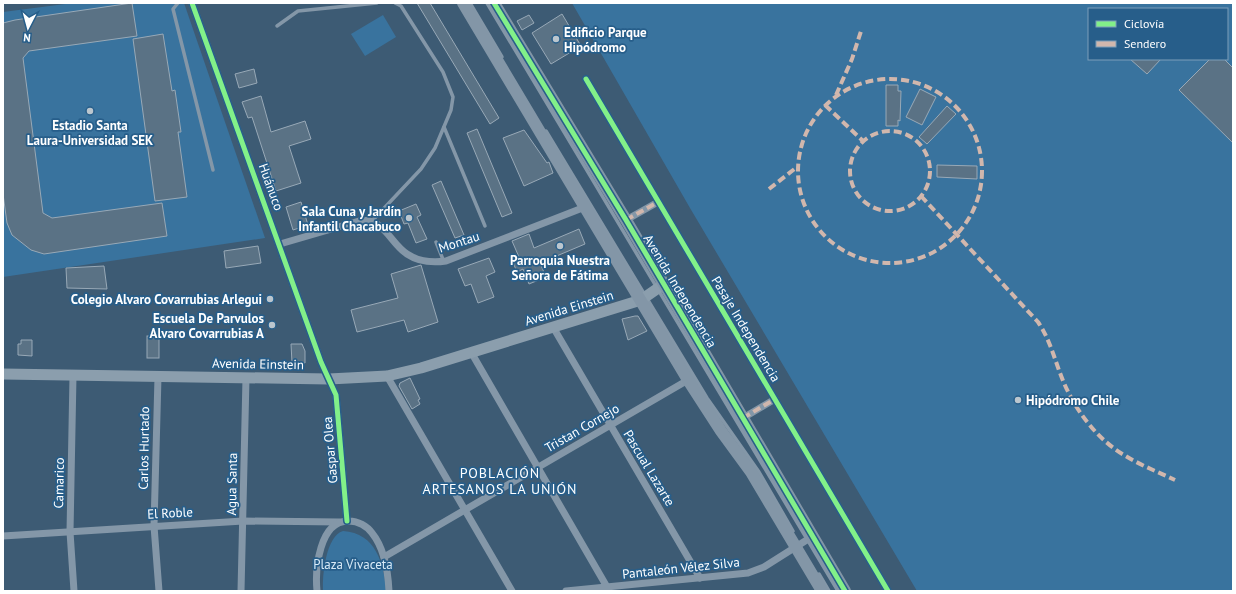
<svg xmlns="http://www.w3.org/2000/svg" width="1236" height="594" viewBox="0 0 1236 594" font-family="'PT Sans',sans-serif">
  <rect width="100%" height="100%" fill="#3d5b74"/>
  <!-- green -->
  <g fill="#39739e" fill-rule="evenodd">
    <polygon points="73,3 184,3 265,238 3,277 3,12"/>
    <path d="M572,3H1233V591H917L690,208ZM1089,9H1227V59H1089Z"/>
    <polygon points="383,15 396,37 365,56 351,34"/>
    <path d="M343,531C376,533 384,564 386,591H323C322,575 326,536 343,531Z"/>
  </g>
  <!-- building -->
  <g fill="#5a7285" stroke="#98a9b7">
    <polygon points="132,3 137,36 29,51 23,58 43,213 52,218 162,203 167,236 44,254 31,250 12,235 7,223 3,194 3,23 15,20"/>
    <polygon points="417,3 430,3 499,118 490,124"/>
    <polygon points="562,14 581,46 551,64 532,33"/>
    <polygon points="529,15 534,23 522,30 517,21"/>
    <polygon points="163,34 172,91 175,90 181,132 178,132 187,197 155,201 133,39"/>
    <polygon points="1130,59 1161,59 1147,74"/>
    <polygon points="1210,59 1224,59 1233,68 1233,143 1179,90"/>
    <polygon points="254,69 257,83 239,88 235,74"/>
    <polygon points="886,85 898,85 898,91 901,91 900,121 898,120 898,126 886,126"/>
    <polygon points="920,89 936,97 922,125 906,117"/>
    <polygon points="261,96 271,132 305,121 311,139 289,146 301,183 276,191 252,117 248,118 242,102"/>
    <polygon points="947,106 956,114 927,144 919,137"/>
    <polygon points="477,129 512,213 502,217 467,133"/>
    <polygon points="524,130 547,163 549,162 553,173 524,186 503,138"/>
    <polygon points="937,165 977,166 977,179 937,177"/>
    <polygon points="441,181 464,235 455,238 432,185"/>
    <polygon points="301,202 308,225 293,230 286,207"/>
    <polygon points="416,204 421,215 417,217 427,239 416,243 408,223 404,224 399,211"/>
    <polygon points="579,229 585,244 540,263 546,277 529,284 523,269 517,272 512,260 519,257 512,241 529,234 534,248"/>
    <polygon points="258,246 261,263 226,268 224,251"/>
    <polygon points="489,258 495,272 486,276 494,297 478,303 471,284 465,286 458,269"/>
    <polygon points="421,265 438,322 408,332 404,320 357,332 351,310 398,298 391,274"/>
    <polygon points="104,266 107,289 67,288 66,268"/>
    <polygon points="635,316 638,316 647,331 628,340 622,319"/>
    <rect x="147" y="336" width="12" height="22"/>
    <polygon points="21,340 32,340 32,356 18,355 18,344 21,344"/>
    <polygon points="291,344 302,344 305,351 305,363 292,363"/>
    <polygon points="410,378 420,399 418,400 420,404 412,409 399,386 400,383"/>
  </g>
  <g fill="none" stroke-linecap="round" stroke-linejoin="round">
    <!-- service -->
    <g stroke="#8497a8" stroke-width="3.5">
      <polyline points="178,3 173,9 213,170"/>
      <polyline points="470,3 502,57"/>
      <polyline points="487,3 838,591"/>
      <polyline points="277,26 298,11 377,3"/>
      <polyline points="444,127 485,226"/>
      <polyline points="546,131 707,398 759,472 793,531"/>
      <polyline points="372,221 421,169 435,148 451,110 453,97 443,72 401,6 395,3"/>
      <polyline points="436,242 444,262"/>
      <polyline points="819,574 829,591"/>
    </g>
    <!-- minor -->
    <g stroke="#8497a8" stroke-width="7">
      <polyline points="192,3 321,362 336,395 347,521"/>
      <polyline points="586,79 888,591"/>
      <polyline points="626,220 658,202"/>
      <path d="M280,244L359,221C383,216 390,243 407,254C419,262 432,263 446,261L585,207"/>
      <polyline points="553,327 700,578"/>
      <polyline points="471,352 607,587"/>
      <polyline points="73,376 70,532 74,591"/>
      <polyline points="387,376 512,591"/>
      <polyline points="158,377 154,526 159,591"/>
      <polyline points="743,418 775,399"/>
      <polyline points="3,536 243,521 339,522"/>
      <polyline points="384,557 688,380"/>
      <polyline points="241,591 246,378"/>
      <path d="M317,591C315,570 319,520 349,521C358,521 367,526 372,533C385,549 388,571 389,591"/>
      <polyline points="566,591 748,573 764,567 813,536"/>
    </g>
    <!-- secondary -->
    <polyline stroke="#8b9ead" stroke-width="11" points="3,374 329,379 387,376 421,368 641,300 664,284"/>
    <!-- primary -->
    <g stroke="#8396a7" stroke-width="12">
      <polyline points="463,3 688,380 721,431 751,472 822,591"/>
      <polyline points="494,3 626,220 845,591"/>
    </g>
    <!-- quiet -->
    <g stroke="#d1b7ad" stroke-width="4" stroke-dasharray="8 4" stroke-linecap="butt">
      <circle cx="890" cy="171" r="92"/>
      <polyline points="836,95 852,59 862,28"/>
      <polyline points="825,105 863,141"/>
      <circle cx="890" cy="171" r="40"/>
      <polyline points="769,189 797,167"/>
      <path d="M921,196L1038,322C1051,341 1055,362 1064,383C1076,411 1097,439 1124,455C1140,465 1158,472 1175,480"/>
      <polyline points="626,220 658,202"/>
      <polyline points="743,418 775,399"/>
    </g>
    <defs>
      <g id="cycleway">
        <polyline points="192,3 321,362 336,395 347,521"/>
        <polyline points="494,3 626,220 845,591"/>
        <polyline points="586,79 888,591"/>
      </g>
    </defs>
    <!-- cycleway casing -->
    <use href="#cycleway" stroke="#275e8a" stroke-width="8"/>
    <!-- cycleway -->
    <use href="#cycleway" stroke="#82f089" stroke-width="5"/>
  </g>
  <!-- markers -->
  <g fill="#bbc6ce" stroke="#275e8a" stroke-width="1.5">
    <circle cx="556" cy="39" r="4"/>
    <circle cx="90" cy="111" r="4"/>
    <circle cx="409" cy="218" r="4"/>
    <circle cx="560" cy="246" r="4"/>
    <circle cx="270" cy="299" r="4"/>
    <circle cx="272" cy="325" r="4"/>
    <circle cx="1018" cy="400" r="4"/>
  </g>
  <g text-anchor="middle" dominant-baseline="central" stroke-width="3.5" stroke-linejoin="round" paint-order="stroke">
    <!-- poi labels -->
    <g font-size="13" font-weight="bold" fill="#fff" stroke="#275e8a" text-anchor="end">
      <text x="564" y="32" text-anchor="start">Edificio Parque<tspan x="564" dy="15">Hipódromo</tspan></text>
      <text x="90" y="125" text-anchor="middle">Estadio Santa<tspan x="90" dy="15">Laura-Universidad SEK</tspan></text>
      <text x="401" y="211">Sala Cuna y Jardín<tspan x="401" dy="15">Infantil Chacabuco</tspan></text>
      <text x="560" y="260" text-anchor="middle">Parroquia Nuestra<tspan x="560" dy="15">Señora de Fátima</tspan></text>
      <text x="262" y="299">Colegio Alvaro Covarrubias Arlegui</text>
      <text x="264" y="318">Escuela De Parvulos<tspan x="264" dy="15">Alvaro Covarrubias A</tspan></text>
      <text x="1026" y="400" text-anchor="start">Hipódromo Chile</text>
    </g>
    <!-- street labels -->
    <g font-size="13" fill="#fff" stroke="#275e8a">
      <text transform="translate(271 187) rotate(70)">Huánuco</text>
      <text transform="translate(459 242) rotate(-18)">Montau</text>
      <text transform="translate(680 291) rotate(59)">Avenida Independencia</text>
      <text transform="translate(569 308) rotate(-17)">Avenida Einstein</text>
      <text transform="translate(746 329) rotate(59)">Pasaje Independencia</text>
      <text transform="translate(258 364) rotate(1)">Avenida Einstein</text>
      <text transform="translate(582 428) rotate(-30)">Tristan Cornejo</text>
      <text transform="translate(144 448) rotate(-89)">Carlos Hurtado</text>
      <text transform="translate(330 450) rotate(-95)">Gaspar Olea</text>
      <text transform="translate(649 468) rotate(59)">Pascual Lazarte</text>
      <text transform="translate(59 483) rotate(-89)">Camarico</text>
      <text transform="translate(232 484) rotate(-89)">Agua Santa</text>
      <text transform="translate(170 513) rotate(-3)">El Roble</text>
      <text transform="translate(681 568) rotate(-6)">Pantaleón Vélez Silva</text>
    </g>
    <!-- park labels -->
    <g font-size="13" fill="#d8eaf7" stroke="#275e8a">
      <text x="353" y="564">Plaza Vivaceta</text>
    </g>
    <!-- neighbourhood labels -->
    <g font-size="14" letter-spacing="1" fill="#fff" stroke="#275e8a">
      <text x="500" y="473">POBLACIÓN<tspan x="500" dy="16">ARTESANOS LA UNIÓN</tspan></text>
    </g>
  </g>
  <!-- border -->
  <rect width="1236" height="594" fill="none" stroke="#ffffff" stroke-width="8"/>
  <!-- legend -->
  <rect x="1088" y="8" width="140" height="52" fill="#275e8a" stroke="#7d9eb9"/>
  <rect x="1096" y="21" width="20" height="6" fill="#82f089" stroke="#7d9eb9"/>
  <text x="1124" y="28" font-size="12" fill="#ffffff">Ciclovía</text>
  <rect x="1096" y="41" width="20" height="6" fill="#d1b7ad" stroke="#7d9eb9"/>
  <text x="1124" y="48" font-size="12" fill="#ffffff">Sendero</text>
  <!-- north arrow -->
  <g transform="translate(28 28) rotate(186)" stroke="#275e8a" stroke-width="3" paint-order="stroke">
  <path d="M0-3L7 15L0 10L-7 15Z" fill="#ffffff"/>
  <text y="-6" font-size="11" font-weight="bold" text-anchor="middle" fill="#ffffff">N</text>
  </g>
</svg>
